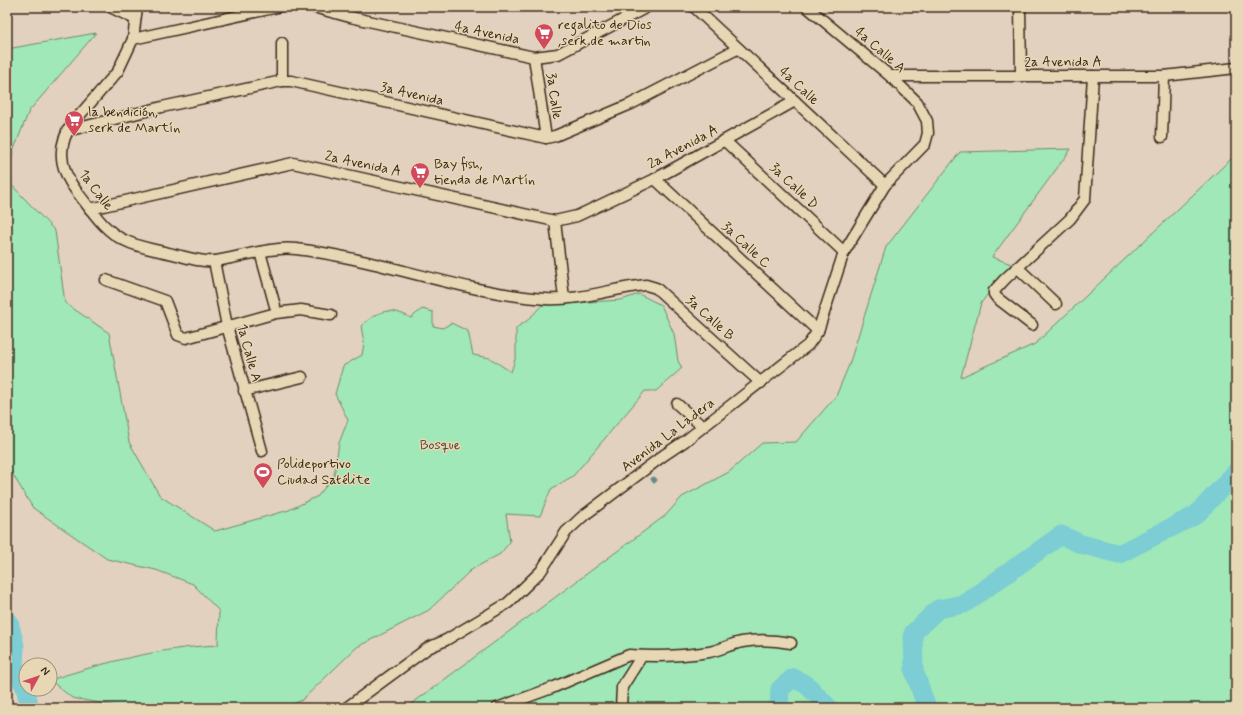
<svg xmlns="http://www.w3.org/2000/svg" width="1243" height="715" viewBox="0 0 1243 715" font-family="Mynerve,sans-serif">
  <rect width="100%" height="100%" fill="#e2d1be"/>
  <filter id="ink" filterUnits="userSpaceOnUse"><feTurbulence type="fractalNoise" baseFrequency=".025" numOctaves="2"/><feDisplacementMap in="SourceGraphic" scale="8" xChannelSelector="R" yChannelSelector="G"/><feConvolveMatrix kernelMatrix="1 2 1 2 8 2 1 2 1" color-interpolation-filters="sRGB"/></filter>
  <g filter="url(#ink)">
    <!-- green -->
    <g fill="#a0e8b7" stroke="#6e896a">
      <polygon points="96,33 29,111 7,167 7,49"/>
      <polygon points="1071,149 992,257 1011,264 981,303 961,377 1035,344 1231,159 1236,159 1236,708 406,708 666,515 682,497 729,472 762,443 796,442 836,396 849,365 886,247 960,152"/>
      <path d="M7,180L55,231L65,303L109,333L129,442L160,496L215,531L289,510L318,496L334,476L339,443L348,420L335,394L343,366L362,355L364,343L361,326C380,310 388,306 411,318L422,309L433,312V326L443,328L451,323L468,331L473,355L490,358L511,372L516,356V328L528,320L542,305L621,300L639,294L661,305L674,334L678,361L682,368L656,391H645L573,476L551,489L540,516L506,514L510,542L500,554L471,570L429,610L357,647L302,700L284,708H127L72,698L50,680C106,662 159,648 218,645L219,611L193,584L156,570L107,559L33,508L7,465Z"/>
    </g>
    <g fill="none" stroke-linecap="round" stroke-linejoin="round">
      <!-- stream -->
      <polygon stroke="#628c8b" stroke-width="3" points="654,478 656,480 654,482 652,479"/>
      <!-- river -->
      <g stroke="#7ccdd4" stroke-width="19">
        <polyline points="7,621 9,622 15,646 14,667 25,687 30,708"/>
        <polyline points="779,708 780,689 793,678 807,685 829,708"/>
        <polyline points="927,708 914,671 913,633 938,609 964,604 1061,535 1081,544 1119,554 1196,515 1236,472"/>
      </g>
      <defs>
        <g id="minor">
          <polyline points="110,7 135,19"/>
          <path d="M137,7L133,39L118,71L72,124C56,147 60,170 77,192C90,208 104,231 124,240C139,248 156,250 173,254C186,257 202,263 216,261C240,257 273,246 296,249C381,259 461,293 546,299C579,301 613,288 646,285L656,288L761,383"/>
          <polyline points="313,7 350,17 534,57 558,54 647,7"/>
          <polyline points="694,7 885,185"/>
          <polyline points="1020,7 1021,76"/>
          <polyline points="133,39 278,7"/>
          <polyline points="534,57 546,138"/>
          <polyline points="890,76 1164,76 1236,68"/>
          <polyline points="282,81 282,43"/>
          <polyline points="67,131 162,107 282,81 291,81 546,138 555,136 631,104 737,49"/>
          <polyline points="1162,137 1164,76"/>
          <polyline points="725,141 844,252"/>
          <polyline points="655,179 818,331"/>
          <polyline points="90,209 293,163 555,221 577,216 655,179 795,101"/>
          <polyline points="555,221 564,298"/>
          <polyline points="260,252 275,306"/>
          <polyline points="214,261 227,326 262,451"/>
          <polyline points="1018,268 1056,304"/>
          <polyline points="106,280 165,301 178,335 186,338 276,313 301,310 331,315"/>
          <polyline points="1032,325 997,298 994,294 994,291 1005,279 1070,219 1085,199 1093,76"/>
          <polyline points="244,391 302,377"/>
          <polyline points="677,404 703,427"/>
          <polyline points="346,708 428,648 446,640 508,603 541,571 566,532 582,517 664,455 685,441 808,345 818,331 844,252 885,185 925,144 928,133 927,121 917,102 890,76 807,7"/>
          <path d="M497,708L552,688L629,655C655,657 683,656 709,652C720,650 731,644 742,642C759,639 774,640 791,643"/>
          <polyline points="621,708 622,687 641,657"/>
        </g>
      </defs>
      <!-- minor casing -->
      <use href="#minor" stroke="#3b2a1e" stroke-width="13"/>
      <!-- minor -->
      <use href="#minor" stroke="#e8d7b4" stroke-width="10"/>
    </g>
  </g>
  <!-- icons -->
  <defs>
    <symbol id="supermarket-pin" viewBox="-11 -11 22 30"><path d="M0 17L-7.5 6A9.5 9.5 0 1 1 7.5 6Z" fill="#d1495b" stroke="#e8d7b4"/><path d="M-6-5.5h2.5l.6 2H6L4.5 2H-2.5L-4.4-4H-6ZM-1.5 3.2a1.3 1.3 0 1 0 .1 0ZM3 3.2a1.3 1.3 0 1 0 .1 0Z" fill="#fff"/></symbol>
    <symbol id="stadium-pin" viewBox="-11 -11 22 30"><path d="M0 17L-7.5 6A9.5 9.5 0 1 1 7.5 6Z" fill="#d1495b" stroke="#e8d7b4"/><path d="M0-5a6.5 5 0 1 0 0 10a6.5 5 0 1 0 0-10ZM-3.5-1.8h7v3.6h-7Z" fill="#fff"/></symbol>
  </defs>
  <g fill-rule="evenodd">
    <use href="#supermarket-pin" x="533" y="22" width="22" height="30"/>
    <use href="#supermarket-pin" x="63" y="109" width="22" height="30"/>
    <use href="#supermarket-pin" x="409" y="161" width="22" height="30"/>
    <use href="#stadium-pin" x="252" y="461" width="22" height="30"/>
  </g>
  <g text-anchor="middle" dominant-baseline="central" stroke-width="3" stroke-linejoin="round" paint-order="stroke">
    <!-- poi labels -->
    <g font-size="14" fill="#3b2a1e" stroke="#e8d7b4" text-anchor="start">
      <text x="558" y="25">regalito de Dios<tspan x="558" dy="16">,serk de martin</tspan></text>
      <text x="88" y="112">la bendición,<tspan x="88" dy="16">serk de Martín</tspan></text>
      <text x="434" y="164">Bay fish,<tspan x="434" dy="16">tienda de Martín</tspan></text>
      <text x="277" y="464">Polideportivo<tspan x="277" dy="16">Ciudad Satélite</tspan></text>
    </g>
    <!-- street labels -->
    <g font-size="14" fill="#3b2a1e" stroke="#e8d7b4">
      <text transform="translate(487 33) rotate(12)">4a Avenida</text>
      <text transform="translate(880 50) rotate(41)">4a Calle A</text>
      <text x="1063" y="62">2a Avenida A</text>
      <text transform="translate(799 86) rotate(43)">4a Calle</text>
      <text transform="translate(412 94) rotate(13)">3a Avenida</text>
      <text transform="translate(554 96) rotate(82)">3a Calle</text>
      <text transform="translate(683 147) rotate(-28)">2a Avenida A</text>
      <text transform="translate(363 164) rotate(12)">2a Avenida A</text>
      <text transform="translate(794 186) rotate(43)">3a Calle D</text>
      <text transform="translate(96 190) rotate(53)">1a Calle</text>
      <text transform="translate(746 245) rotate(43)">3a Calle C</text>
      <text transform="translate(710 318) rotate(42)">3a Calle B</text>
      <text transform="translate(249 353) rotate(75)">1a Calle A</text>
      <text transform="translate(668 435) rotate(-37)">Avenida La Ladera</text>
    </g>
    <!-- park labels -->
    <g font-size="14" fill="#4a4635" stroke="#e8d7b4">
      <text x="440" y="445">Bosque</text>
    </g>
  </g>
  <!-- margin -->
  <rect width="1243" height="715" fill="none" stroke="#e8d7b4" stroke-width="24"/>
  <rect x="12" y="12" width="1219" height="691" fill="none" stroke="#3b2a1e" stroke-width="1.5" filter="url(#ink)"/>
  <!-- north arrow -->
  <g transform="translate(38 677) rotate(50)"><circle r="19" fill="#e8d7b4" stroke="#a39278"/>
  <path d="M0-3L7 15L0 10L-7 15Z" fill="#d1495b"/>
  <text y="-6" font-size="11" font-weight="bold" text-anchor="middle" fill="#3b2a1e">N</text>
  </g>
</svg>
